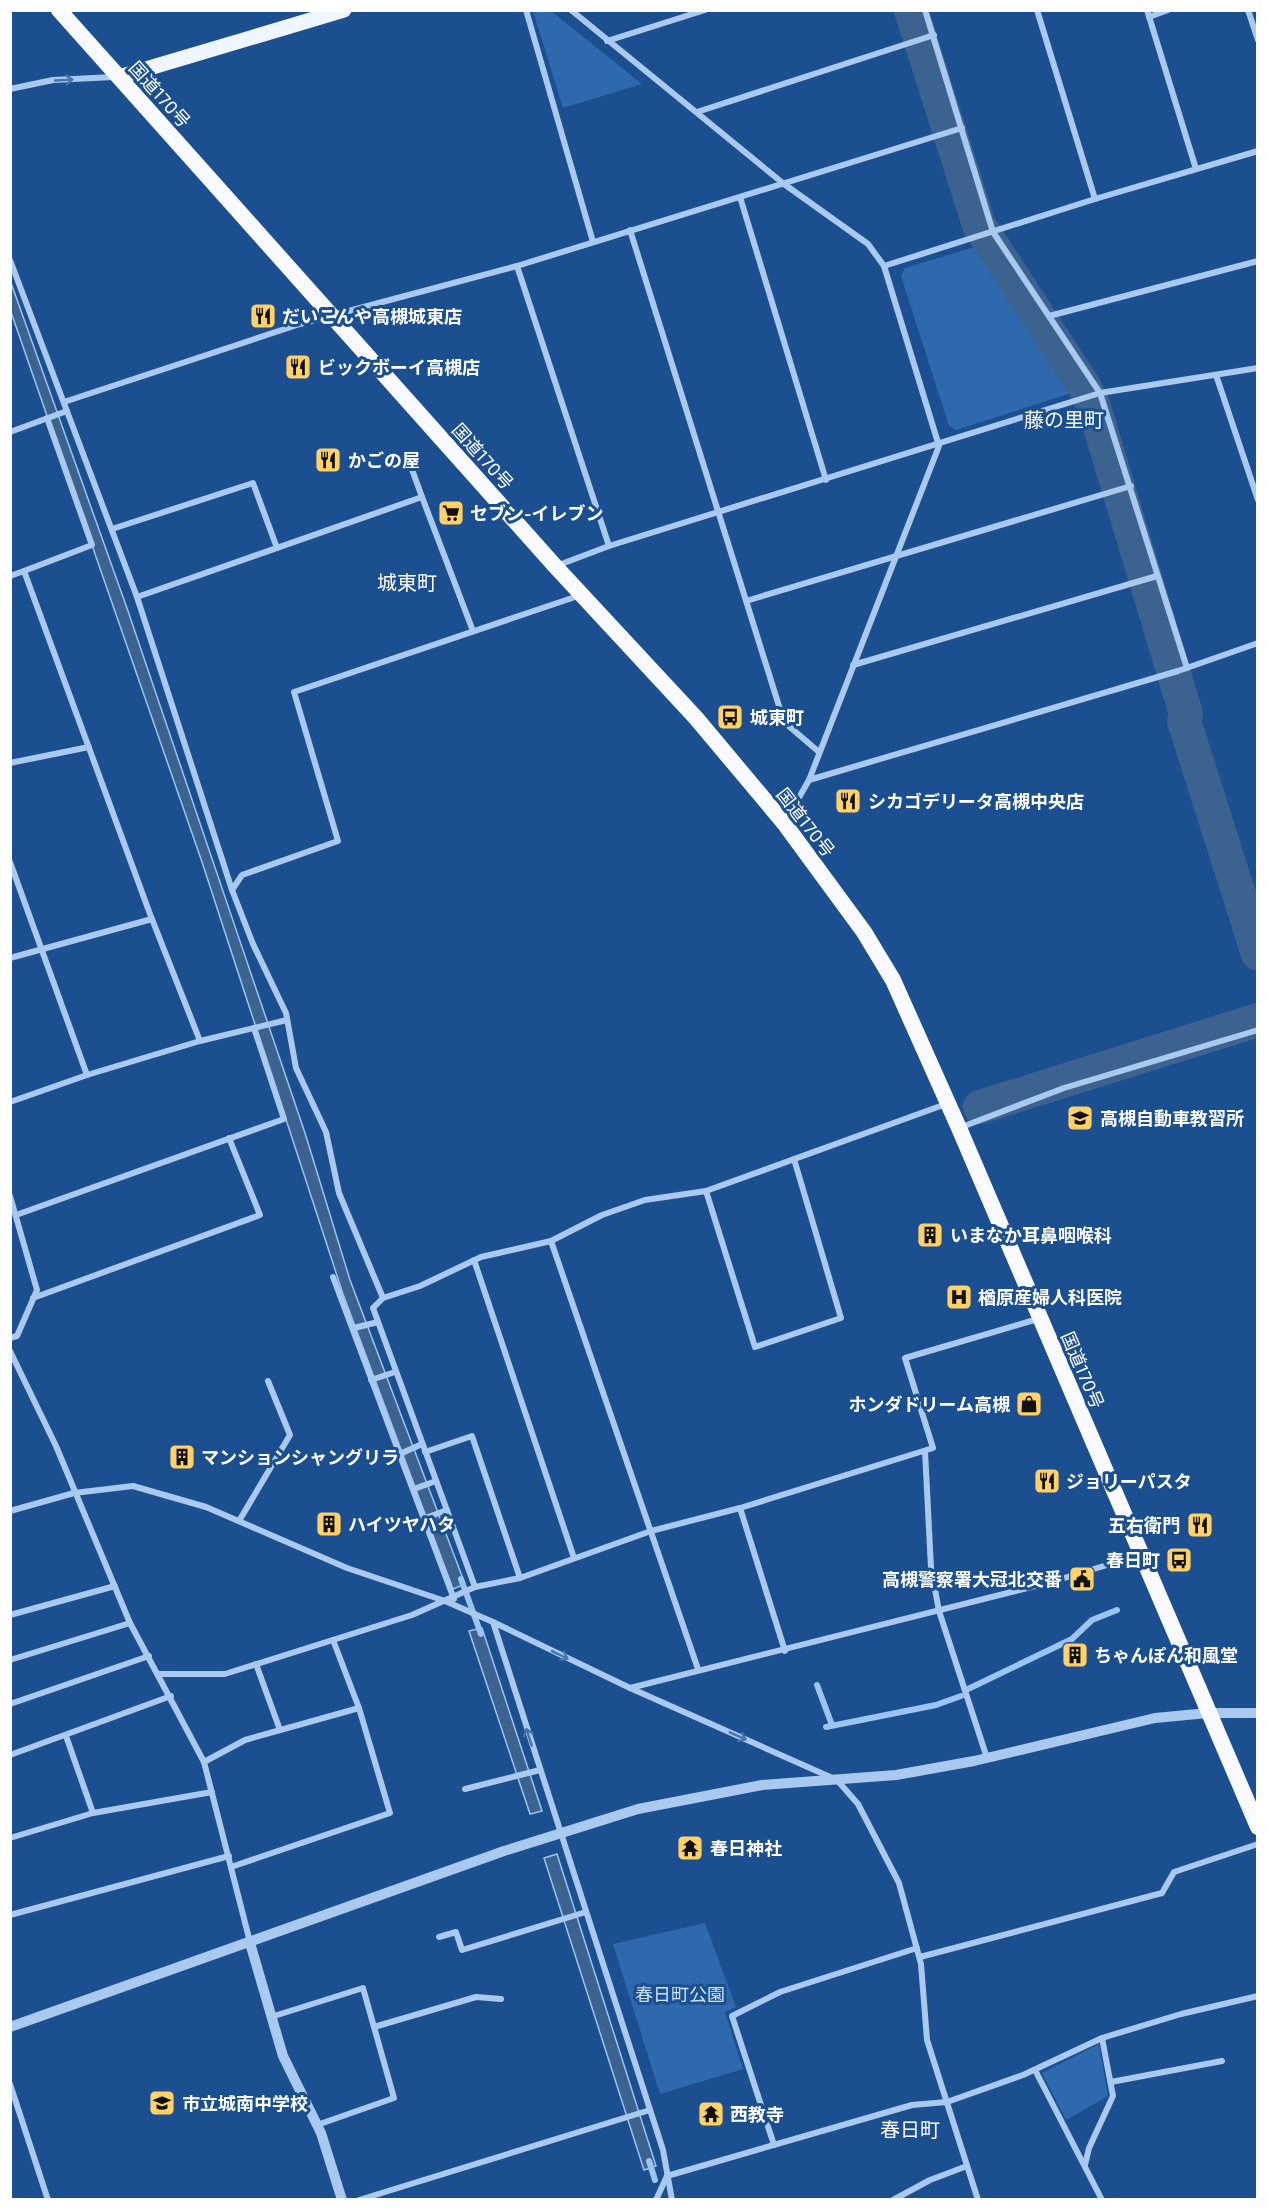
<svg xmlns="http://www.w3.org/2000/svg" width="1268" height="2210" viewBox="0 0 1268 2210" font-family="'Exo 2','Noto Sans JP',sans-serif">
  <rect width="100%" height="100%" fill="#1b4f8f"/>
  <!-- green -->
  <g fill="#2e69ad">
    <polygon points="533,11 551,11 642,84 563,108"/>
    <polygon points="978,246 1078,391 956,430 949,426 901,276 905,268"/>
    <polygon points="705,1923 736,2007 725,2012 743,2069 660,2094 613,1944"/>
    <polygon points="1099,2044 1108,2096 1066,2120 1042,2073"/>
  </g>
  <!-- water -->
  <g fill="#3c6290" stroke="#9cc4f0" stroke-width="1.5">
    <polygon points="10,280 128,611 305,1133 350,1280 465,1584 453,1589 343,1294 202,862 11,312"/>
    <polygon points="482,1628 542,1811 530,1814 469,1631"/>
    <polygon points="557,1854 656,2166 644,2170 544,1858"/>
  </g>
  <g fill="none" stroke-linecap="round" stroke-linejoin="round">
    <!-- stream -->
    <g stroke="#9cc4f0" stroke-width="6">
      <polyline points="461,1579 481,1634"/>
      <polyline points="817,1685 832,1725"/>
      <polyline points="968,1689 1072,1639 1092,1620 1117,1610"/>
      <polyline points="826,1727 936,1705 961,1696"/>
      <polyline points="649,2161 655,2180"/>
    </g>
    <!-- river -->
    <g stroke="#3c6290" stroke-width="34">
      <polyline points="911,10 979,225 1084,386 1094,407 1186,714 1184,721 1258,954"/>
      <polyline points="980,1107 1258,1020"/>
    </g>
    <!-- minor -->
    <g stroke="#a9c9ee" stroke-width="6">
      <polyline points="526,10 593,242"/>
      <polyline points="571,10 784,184 868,244 884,266 939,446 809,780 785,822"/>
      <polyline points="925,10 993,232 1100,393 1187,668"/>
      <polyline points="1037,10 1095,199"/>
      <polyline points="1147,10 1196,169"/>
      <polyline points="1248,10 1258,40"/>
      <polyline points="1149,17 1168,10"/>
      <polyline points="607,41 705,10"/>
      <polyline points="10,89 53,80 114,77"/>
      <polyline points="697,112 934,35"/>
      <polyline points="740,197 826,480"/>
      <polyline points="630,230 784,722 819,752"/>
      <polyline points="10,260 137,597 232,890"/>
      <polyline points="884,266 1095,199 1258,151"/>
      <polyline points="1049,316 1258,261"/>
      <polyline points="1216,375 1258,500"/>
      <polyline points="64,402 300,324 517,266"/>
      <polyline points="10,432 67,411"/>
      <polyline points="410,464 422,497"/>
      <polyline points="112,529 253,483 277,548"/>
      <polyline points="609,546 517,266 962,128"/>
      <polyline points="556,566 609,546 1100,393 1258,368"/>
      <polyline points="24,571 92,545 47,418"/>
      <polyline points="10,576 24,571 150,914 200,1041 87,1075 10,1102"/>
      <polyline points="137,597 422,497 473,631"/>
      <polyline points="746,601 1131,486"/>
      <polyline points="853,665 1157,576"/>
      <polyline points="10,763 89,747"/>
      <polyline points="809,780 1178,671 1258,643"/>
      <polyline points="10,862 87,1075"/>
      <polyline points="10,958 152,919"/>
      <polyline points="200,1041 287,1020"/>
      <polyline points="959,1128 1064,1088 1258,1030"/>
      <polyline points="706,1191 755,1347 841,1318 794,1159"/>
      <polyline points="10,1196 37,1290 17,1336 10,1338"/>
      <polyline points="16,1215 284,1119 254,1028"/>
      <polyline points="551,1241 698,1669"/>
      <polyline points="474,1260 574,1558"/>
      <polyline points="333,1277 454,1599"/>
      <polyline points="33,1298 260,1215 229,1138"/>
      <polyline points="383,1298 339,1193 326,1132 296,1068 286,1013 253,944 232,890 242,875 338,841 294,692 581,595"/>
      <polyline points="354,1328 378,1322"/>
      <polyline points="10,1351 56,1446 130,1623 204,1762 250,1942"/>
      <polyline points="371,1380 395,1372"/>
      <polyline points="925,1451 931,1568 939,1611 987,1758"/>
      <polyline points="425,1452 472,1436 520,1578"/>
      <polyline points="400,1454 422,1444"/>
      <polyline points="414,1489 436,1481"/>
      <polyline points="740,1508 785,1651"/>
      <polyline points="10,1511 74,1493 133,1486 206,1507 347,1568 445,1601 493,1622"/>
      <polyline points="423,1519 447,1510"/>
      <polyline points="239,1521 290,1435 268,1381"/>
      <polyline points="475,1587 373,1308 383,1298 420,1286 481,1257 551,1241 602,1215 645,1200 706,1191 946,1104"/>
      <polyline points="10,1615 115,1586"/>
      <polyline points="10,1660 130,1623"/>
      <polyline points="256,1664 280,1730"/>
      <polyline points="159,1674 225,1674 412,1615 475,1587 520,1578 651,1531 740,1508 933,1448 905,1358 1038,1319"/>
      <polyline points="630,1688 1051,1582 1140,1555"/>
      <polyline points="10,1704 149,1656"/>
      <polyline points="66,1736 93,1813"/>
      <polyline points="10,1755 171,1696"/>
      <polyline points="204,1762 245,1740 359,1708"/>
      <polyline points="465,1789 540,1770"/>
      <polyline points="10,1838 93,1813 212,1792"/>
      <polyline points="231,1867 390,1813 359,1708 333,1640"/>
      <polyline points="10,1915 229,1856"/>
      <polyline points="439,1937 456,1932 462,1950 586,1912"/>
      <polyline points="920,1957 1162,1893 1174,1872 1258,1844"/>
      <polyline points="271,2017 363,1988 394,2098 317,2125"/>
      <polyline points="374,2027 476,1997 501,1999"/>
      <polyline points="1035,2070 1102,2200"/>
      <polyline points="1111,2082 1222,2061"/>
      <polyline points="10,2084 48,2200"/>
      <polyline points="774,2145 732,2016 780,1992 917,1948"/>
      <polyline points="1085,2165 1089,2148 1113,2096 1102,2038"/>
      <polyline points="359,2200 650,2110"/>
      <polyline points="656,2200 667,2176 912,2105 947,2102 1023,2075 1102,2038 1181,2014 1258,1996"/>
      <polyline points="672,2200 663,2150 493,1622 630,1688 837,1780 858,1804 899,1883 921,1964 927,2040 978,2200"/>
      <polyline points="893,2200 930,2180 967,2166"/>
    </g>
    <!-- tertiary -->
    <g stroke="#a9c9ee" stroke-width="10">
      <polyline points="250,1943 283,2056 321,2133 342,2200"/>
      <polyline points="10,2027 504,1851 638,1809 762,1785 896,1775 974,1761 1155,1718 1208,1713 1258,1713"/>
    </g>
    <!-- primary -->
    <polyline stroke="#f0f6ff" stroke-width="15" points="119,77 344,10"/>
    <!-- trunk -->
    <polyline stroke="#f8faff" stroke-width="16" points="59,10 555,566 696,718 784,823 864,932 893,980 959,1128 1258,1827"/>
  </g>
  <!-- one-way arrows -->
  <defs><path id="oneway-shaft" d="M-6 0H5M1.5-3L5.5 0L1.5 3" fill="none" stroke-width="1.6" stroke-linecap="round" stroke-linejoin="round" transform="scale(1.5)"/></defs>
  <g stroke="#4674ac">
    <use href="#oneway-shaft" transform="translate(64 80) rotate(-3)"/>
    <use href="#oneway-shaft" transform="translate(560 1655) rotate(26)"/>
    <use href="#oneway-shaft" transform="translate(738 1736) rotate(24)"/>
    <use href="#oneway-shaft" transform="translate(529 1737) rotate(-108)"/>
  </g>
  <!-- icons -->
  <defs>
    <symbol id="restaurant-square" viewBox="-11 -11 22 22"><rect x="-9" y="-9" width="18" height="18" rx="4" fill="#ffd166" stroke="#1b4f8f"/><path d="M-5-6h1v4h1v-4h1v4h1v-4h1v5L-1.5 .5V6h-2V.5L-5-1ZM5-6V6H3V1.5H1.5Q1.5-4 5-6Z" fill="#111"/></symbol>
    <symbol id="supermarket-square" viewBox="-11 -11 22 22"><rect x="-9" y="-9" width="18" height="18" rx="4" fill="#ffd166" stroke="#1b4f8f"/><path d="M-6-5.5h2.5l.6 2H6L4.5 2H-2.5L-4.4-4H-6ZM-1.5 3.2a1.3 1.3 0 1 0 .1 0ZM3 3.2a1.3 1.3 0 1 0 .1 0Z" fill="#111"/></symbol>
    <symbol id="bus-square" viewBox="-11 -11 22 22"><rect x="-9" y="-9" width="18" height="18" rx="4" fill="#ffd166" stroke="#1b4f8f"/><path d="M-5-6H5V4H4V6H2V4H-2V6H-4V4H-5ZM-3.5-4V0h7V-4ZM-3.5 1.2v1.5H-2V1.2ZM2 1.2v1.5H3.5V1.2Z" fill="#111"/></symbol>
    <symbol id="school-square" viewBox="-11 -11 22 22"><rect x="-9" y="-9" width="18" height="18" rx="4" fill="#ffd166" stroke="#1b4f8f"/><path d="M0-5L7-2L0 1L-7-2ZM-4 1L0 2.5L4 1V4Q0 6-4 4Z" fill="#111"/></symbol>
    <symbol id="building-square" viewBox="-11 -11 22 22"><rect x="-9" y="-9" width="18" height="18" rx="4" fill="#ffd166" stroke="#1b4f8f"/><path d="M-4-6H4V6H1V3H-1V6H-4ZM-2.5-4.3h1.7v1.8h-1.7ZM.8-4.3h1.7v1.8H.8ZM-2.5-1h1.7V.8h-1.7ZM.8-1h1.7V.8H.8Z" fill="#111"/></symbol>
    <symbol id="hospital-square" viewBox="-11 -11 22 22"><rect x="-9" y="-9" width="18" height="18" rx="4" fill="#ffd166" stroke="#1b4f8f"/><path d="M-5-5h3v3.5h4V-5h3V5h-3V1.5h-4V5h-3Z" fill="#111"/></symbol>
    <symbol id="shop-square" viewBox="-11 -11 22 22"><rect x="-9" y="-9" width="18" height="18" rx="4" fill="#ffd166" stroke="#1b4f8f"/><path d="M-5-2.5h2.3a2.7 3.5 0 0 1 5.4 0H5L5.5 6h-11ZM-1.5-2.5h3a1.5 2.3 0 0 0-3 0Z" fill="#111"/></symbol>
    <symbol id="civic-square" viewBox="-11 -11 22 22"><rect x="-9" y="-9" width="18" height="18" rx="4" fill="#ffd166" stroke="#1b4f8f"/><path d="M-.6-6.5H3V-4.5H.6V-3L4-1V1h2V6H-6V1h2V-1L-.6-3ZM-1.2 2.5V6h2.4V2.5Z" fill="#111"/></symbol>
    <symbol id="temple-square" viewBox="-11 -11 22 22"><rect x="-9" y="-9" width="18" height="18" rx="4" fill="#ffd166" stroke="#1b4f8f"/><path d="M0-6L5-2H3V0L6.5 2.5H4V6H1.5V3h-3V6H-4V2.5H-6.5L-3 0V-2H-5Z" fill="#111"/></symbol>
  </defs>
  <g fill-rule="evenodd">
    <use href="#restaurant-square" x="248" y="301" width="30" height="30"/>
    <use href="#restaurant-square" x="283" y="352" width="30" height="30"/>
    <use href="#restaurant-square" x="313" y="445" width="30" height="30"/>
    <use href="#supermarket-square" x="436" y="498" width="30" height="30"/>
    <use href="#bus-square" x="715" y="702" width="30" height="30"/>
    <use href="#restaurant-square" x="833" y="786" width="30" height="30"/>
    <use href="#school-square" x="1065" y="1103" width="30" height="30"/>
    <use href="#building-square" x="915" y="1220" width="30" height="30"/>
    <use href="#hospital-square" x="944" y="1282" width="30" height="30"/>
    <use href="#shop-square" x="1014" y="1389" width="30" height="30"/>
    <use href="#building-square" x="167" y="1442" width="30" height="30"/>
    <use href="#restaurant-square" x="1032" y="1466" width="30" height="30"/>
    <use href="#building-square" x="314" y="1509" width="30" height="30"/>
    <use href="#restaurant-square" x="1185" y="1510" width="30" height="30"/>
    <use href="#bus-square" x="1164" y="1545" width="30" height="30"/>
    <use href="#civic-square" x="1067" y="1564" width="30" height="30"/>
    <use href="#building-square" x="1060" y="1640" width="30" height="30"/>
    <use href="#temple-square" x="675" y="1833" width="30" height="30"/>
    <use href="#school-square" x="147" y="2088" width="30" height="30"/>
    <use href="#temple-square" x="696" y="2099" width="30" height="30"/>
  </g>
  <g text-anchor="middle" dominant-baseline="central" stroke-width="6" stroke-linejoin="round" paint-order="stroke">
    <!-- street labels -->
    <g font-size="18" fill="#fff" stroke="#1b4f8f">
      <text transform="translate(160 94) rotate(48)">国道170号</text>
      <text transform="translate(483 456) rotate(48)">国道170号</text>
      <text transform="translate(806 822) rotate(52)">国道170号</text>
      <text transform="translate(1083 1370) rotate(67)">国道170号</text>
    </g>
    <!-- poi labels -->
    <g font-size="18" font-weight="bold" fill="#fff" stroke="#1b4f8f" text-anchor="start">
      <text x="282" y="316">だいこんや高槻城東店</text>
      <text x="318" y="367">ビックボーイ高槻店</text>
      <text x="348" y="460">かごの屋</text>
      <text x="470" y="513">セブン-イレブン</text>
      <text x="750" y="717">城東町</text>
      <text x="868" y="801">シカゴデリータ高槻中央店</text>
      <text x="1100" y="1118">高槻自動車教習所</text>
      <text x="950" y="1235">いまなか耳鼻咽喉科</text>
      <text x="978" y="1297">楢原産婦人科医院</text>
      <text x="1010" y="1404" text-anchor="end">ホンダドリーム高槻</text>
      <text x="201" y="1457">マンションシャングリラ</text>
      <text x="1066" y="1481">ジョリーパスタ</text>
      <text x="348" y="1524">ハイツヤハタ</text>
      <text x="1180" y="1525" text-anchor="end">五右衛門</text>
      <text x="1160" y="1560" text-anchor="end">春日町</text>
      <text x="1062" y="1579" text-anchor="end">高槻警察署大冠北交番</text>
      <text x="1094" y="1655">ちゃんぽん和風堂</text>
      <text x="710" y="1848">春日神社</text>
      <text x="182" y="2103">市立城南中学校</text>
      <text x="730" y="2114">西教寺</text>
    </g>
    <!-- park labels -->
    <g font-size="18" fill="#cfe3fa" stroke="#1b4f8f">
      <text x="680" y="1994">春日町公園</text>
    </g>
    <!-- neighbourhood labels -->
    <g font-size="20" fill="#fff" stroke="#1b4f8f">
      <text x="1064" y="419">藤の里町</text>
      <text x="407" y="582">城東町</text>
      <text x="910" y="2129">春日町</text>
    </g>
  </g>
  <!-- border -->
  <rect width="1268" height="2210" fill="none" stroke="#ffffff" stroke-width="24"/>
</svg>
